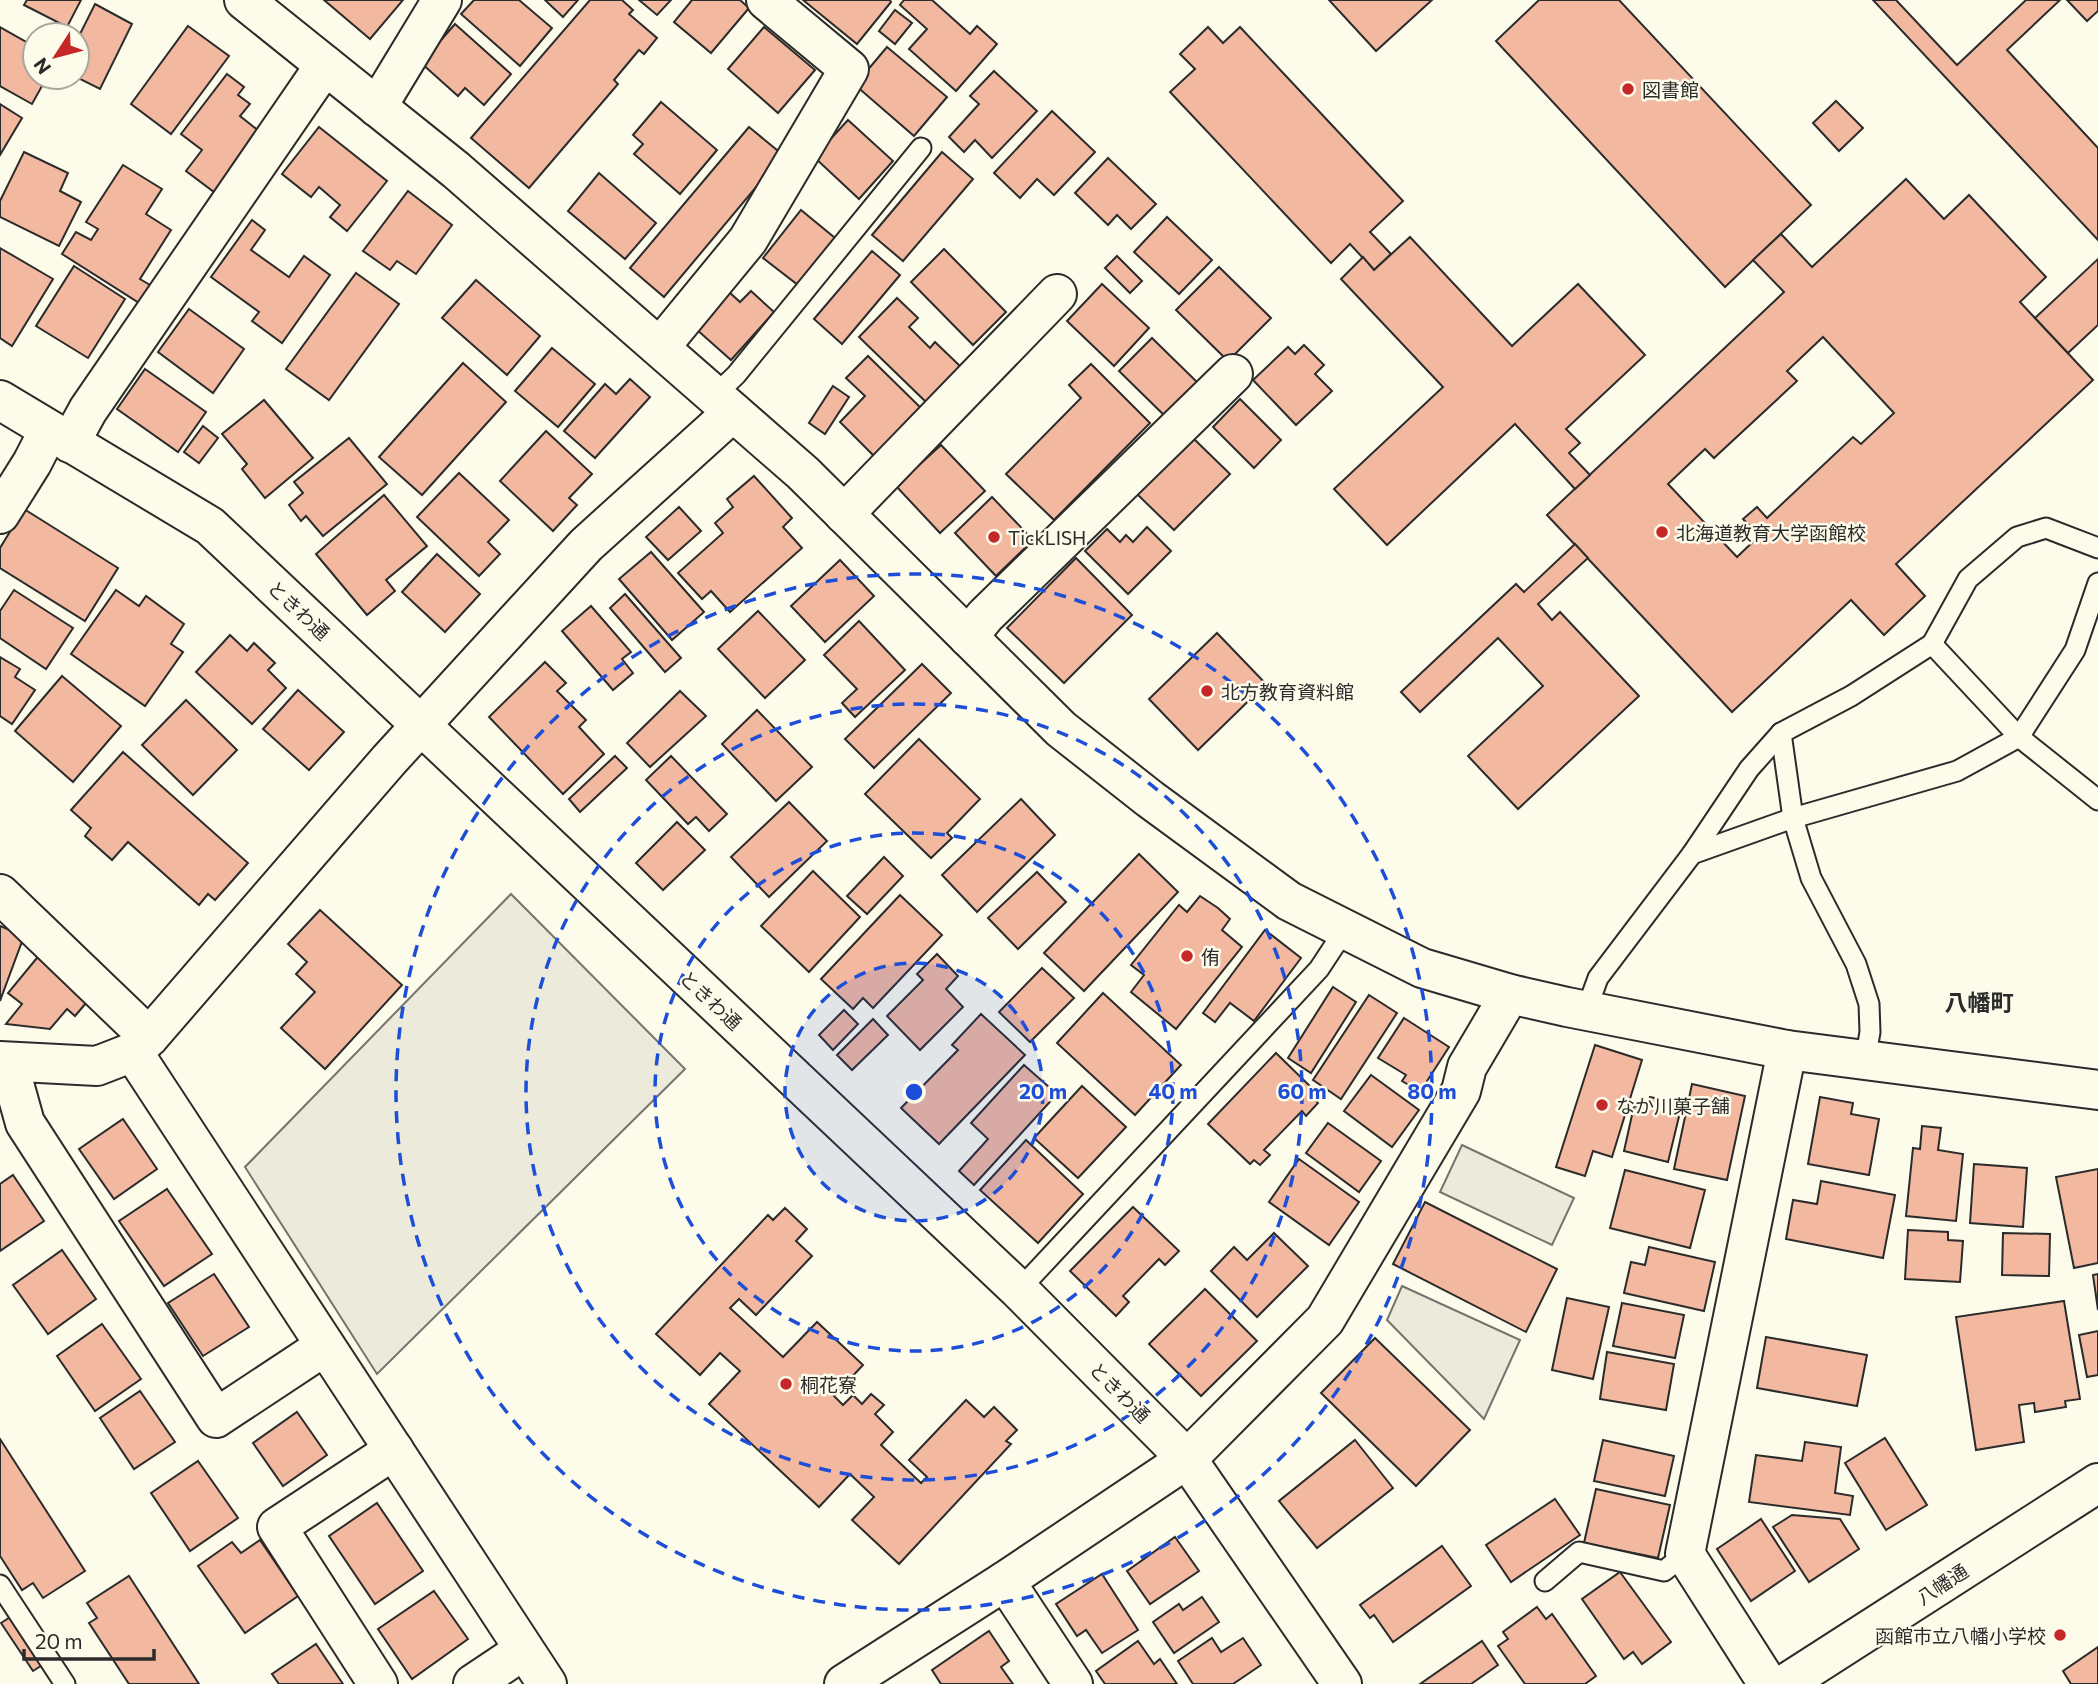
<svg xmlns="http://www.w3.org/2000/svg" width="2098" height="1684" viewBox="0 0 2098 1684" font-family="Commissioner,'Noto Sans JP',sans-serif">
  <rect width="100%" height="100%" fill="#fdfbea"/>
  <!-- parking -->
  <g fill="#eceadb" stroke="#74746e" stroke-width="2">
    <polygon points="511,894 685,1069 377,1374 245,1167"/>
    <polygon points="1462,1145 1574,1198 1552,1245 1440,1192"/>
    <polygon points="1402,1286 1520,1340 1484,1419 1387,1320"/>
  </g>
  <!-- building -->
  <g fill="#f2b8a0" stroke="#2b2b2b" stroke-width="2" fill-rule="evenodd">
    <polygon points="27,0 81,0 67,27 24,5"/>
    <polygon points="324,0 403,0 370,39"/>
    <polygon points="474,0 519,0 552,28 520,66 461,14"/>
    <polygon points="545,0 578,0 563,17"/>
    <polygon points="590,0 622,0 633,10 629,14 657,38 644,54 639,50 614,80 618,84 529,188 471,138"/>
    <polygon points="639,0 671,0 657,15"/>
    <polygon points="692,0 740,0 749,8 711,53 674,22"/>
    <polygon points="803,0 890,0 891,2 857,44"/>
    <polygon points="904,0 932,0 970,34 977,26 997,44 956,91 909,49 927,29 900,5"/>
    <polygon points="1329,0 1432,0 1376,51"/>
    <polygon points="1539,0 1619,0 1811,205 1725,287 1496,41"/>
    <polygon points="1873,0 1896,0 1957,65 2026,0 2060,0 2007,50 2098,148 2098,240"/>
    <polygon points="2067,0 2098,0 2098,11 2087,21"/>
    <polygon points="95,4 132,24 100,89 76,77 77,40"/>
    <polygon points="895,10 912,23 895,44 879,31"/>
    <polygon points="455,24 511,74 484,105 465,88 458,96 421,63"/>
    <polygon points="188,26 229,56 171,134 131,104"/>
    <polygon points="0,27 35,47 28,63 35,67 35,77 47,77 32,104 0,86"/>
    <polygon points="764,27 815,70 778,113 728,69"/>
    <polygon points="1208,27 1223,43 1240,27 1403,201 1370,232 1391,254 1374,270 1350,244 1331,263 1170,92 1195,69 1180,54"/>
    <polygon points="887,47 947,97 914,136 855,85"/>
    <polygon points="994,71 1037,111 992,158 975,140 964,152 949,137 979,104 970,96"/>
    <polygon points="227,74 244,87 238,95 250,104 240,116 264,135 218,195 186,171 202,150 181,134"/>
    <polygon points="1836,101 1863,128 1839,151 1813,123"/>
    <polygon points="661,102 717,150 680,194 634,154 643,144 633,135"/>
    <polygon points="0,104 22,118 0,155"/>
    <polygon points="1052,111 1095,152 1054,195 1037,179 1020,198 994,173"/>
    <polygon points="848,120 893,161 859,199 814,157"/>
    <polygon points="319,127 387,181 347,231 330,217 340,205 319,187 311,197 282,174"/>
    <polygon points="749,127 783,155 664,297 630,268"/>
    <polygon points="24,152 68,173 60,191 81,202 59,246 0,217 0,201"/>
    <polygon points="942,152 973,179 903,261 872,235"/>
    <polygon points="1108,158 1156,204 1131,229 1117,215 1108,225 1075,193"/>
    <polygon points="123,165 162,189 146,214 171,230 140,279 155,288 144,306 62,254 76,232 91,240 98,229 86,222"/>
    <polygon points="599,173 656,223 625,259 568,211"/>
    <path d="M1906,179L1944,219L1969,195L2046,277L2020,302L2093,380L1896,564L1925,596L1884,635L1851,600L1732,712L1547,515L1784,292L1753,260L1781,234L1812,267ZM1823,337L1894,413L1861,444L1853,437L1767,518L1757,507L1743,519L1759,536L1737,557L1668,484L1705,449L1714,458L1797,381L1787,371Z"/>
    <polygon points="408,191 452,225 416,274 397,261 390,270 363,251"/>
    <polygon points="801,210 835,238 798,285 763,258"/>
    <polygon points="1167,217 1212,260 1179,294 1134,252"/>
    <polygon points="252,220 265,230 251,250 289,277 304,256 330,275 282,343 252,321 259,312 211,277"/>
    <polygon points="1410,237 1512,346 1578,284 1645,355 1566,429 1580,443 1569,453 1590,475 1575,489 1515,424 1387,545 1334,489 1443,387 1341,279 1363,257 1374,270"/>
    <polygon points="0,248 53,279 12,346 0,338"/>
    <polygon points="944,249 1006,312 973,345 911,282"/>
    <polygon points="872,251 900,275 842,344 814,319"/>
    <polygon points="1117,256 1142,281 1130,293 1105,268"/>
    <polygon points="2098,259 2098,325 2068,353 2035,318"/>
    <polygon points="74,266 125,299 88,358 36,326"/>
    <polygon points="1219,267 1271,318 1228,361 1176,310"/>
    <polygon points="356,273 399,304 329,400 286,369"/>
    <polygon points="476,280 540,336 507,375 442,318"/>
    <polygon points="1102,284 1149,328 1114,366 1067,321"/>
    <polygon points="751,291 774,312 731,360 696,329 729,292 740,302"/>
    <polygon points="897,298 918,318 909,327 930,348 935,342 961,367 926,402 859,337"/>
    <polygon points="189,309 244,349 213,393 158,352"/>
    <polygon points="1152,338 1201,386 1168,419 1119,371"/>
    <polygon points="1304,345 1324,365 1315,374 1332,391 1296,425 1253,380 1288,347 1295,354"/>
    <polygon points="552,348 595,384 558,427 515,391"/>
    <polygon points="868,356 924,411 877,459 840,422 865,396 846,378"/>
    <polygon points="463,363 506,402 422,495 379,457"/>
    <polygon points="1091,364 1150,423 1054,520 1006,474 1081,398 1069,385"/>
    <polygon points="145,369 206,412 178,452 117,409"/>
    <polygon points="630,379 650,397 595,458 564,431 605,384 616,394"/>
    <polygon points="833,386 849,397 825,434 809,423"/>
    <polygon points="1240,399 1281,440 1254,468 1213,427"/>
    <polygon points="264,400 313,458 265,498 242,469 247,464 222,434"/>
    <polygon points="203,426 218,438 199,463 184,452"/>
    <polygon points="546,431 592,474 569,498 577,505 553,531 500,481"/>
    <polygon points="349,438 387,484 323,536 306,516 301,521 289,505 303,493 294,482"/>
    <polygon points="1193,438 1230,474 1174,530 1137,494"/>
    <polygon points="941,445 985,491 940,533 896,486"/>
    <polygon points="459,473 509,520 488,542 500,554 479,576 417,517"/>
    <polygon points="754,476 792,518 783,527 802,548 730,612 711,591 702,599 678,573 723,533 715,523 733,507 727,499"/>
    <polygon points="384,495 427,546 386,580 395,591 367,615 316,554"/>
    <polygon points="992,497 1033,540 996,576 955,533"/>
    <polygon points="679,507 701,531 668,560 646,537"/>
    <polygon points="24,509 118,568 85,621 0,568 0,548"/>
    <polygon points="1147,527 1171,551 1128,594 1085,551 1107,529 1120,542 1126,535 1133,542"/>
    <polygon points="1575,544 1588,558 1538,604 1552,620 1560,612 1639,696 1518,809 1468,756 1543,686 1498,638 1420,712 1401,692 1516,584 1524,592"/>
    <polygon points="651,552 704,612 672,640 619,579"/>
    <polygon points="437,554 480,594 445,632 402,592"/>
    <polygon points="1076,558 1132,615 1064,683 1007,628"/>
    <polygon points="840,560 874,596 825,642 791,606"/>
    <polygon points="14,590 73,628 46,669 0,638 0,611"/>
    <polygon points="116,590 139,606 146,596 184,624 171,644 183,652 145,706 71,654"/>
    <polygon points="625,594 681,658 665,672 610,608"/>
    <polygon points="591,606 631,652 622,659 633,673 613,690 562,631"/>
    <polygon points="758,611 805,660 765,698 718,649"/>
    <polygon points="859,621 905,670 855,717 842,703 857,689 824,655"/>
    <polygon points="1217,633 1266,684 1198,750 1149,699"/>
    <polygon points="230,635 247,651 254,643 275,663 268,670 286,688 252,724 196,672"/>
    <polygon points="0,657 20,669 15,677 35,690 12,724 0,716"/>
    <polygon points="545,662 566,683 557,691 586,720 579,727 604,754 563,794 489,717"/>
    <polygon points="922,664 951,693 874,768 845,739"/>
    <polygon points="62,676 121,726 73,782 15,731"/>
    <polygon points="298,690 344,732 309,770 263,729"/>
    <polygon points="680,691 706,716 650,767 627,743"/>
    <polygon points="186,700 237,750 193,795 142,745"/>
    <polygon points="757,710 812,767 776,801 722,744"/>
    <polygon points="919,739 980,799 947,833 952,838 931,858 865,794"/>
    <polygon points="123,752 248,863 215,900 208,894 199,905 128,842 112,860 85,836 91,828 71,810"/>
    <polygon points="615,756 627,768 580,812 569,799"/>
    <polygon points="671,756 727,814 709,831 696,817 688,824 646,780"/>
    <polygon points="1021,799 1055,835 977,912 942,875"/>
    <polygon points="789,802 827,841 769,897 731,857"/>
    <polygon points="677,822 705,850 663,890 636,863"/>
    <polygon points="1139,854 1178,892 1084,991 1044,953"/>
    <polygon points="884,857 903,876 867,914 847,896"/>
    <polygon points="813,871 860,917 809,972 761,926"/>
    <polygon points="1037,872 1066,902 1018,949 988,918"/>
    <polygon points="900,895 942,935 873,1008 863,998 853,1009 821,979"/>
    <polygon points="1200,896 1218,908 1230,919 1222,930 1242,947 1176,1029 1131,992 1144,975 1131,965 1179,905 1187,912"/>
    <polygon points="320,910 402,985 325,1069 281,1028 315,992 296,974 307,962 288,944"/>
    <polygon points="0,926 24,936 0,1001"/>
    <polygon points="1265,930 1301,958 1254,1021 1230,1003 1215,1022 1203,1013"/>
    <polygon points="41,953 92,996 75,1016 67,1009 50,1029 6,1024 22,1004 8,993"/>
    <polygon points="937,954 958,976 946,989 963,1007 920,1050 887,1016 923,980 917,974"/>
    <polygon points="1042,968 1074,998 1030,1042 999,1012"/>
    <polygon points="1333,987 1356,1002 1311,1073 1288,1058"/>
    <polygon points="1103,993 1181,1065 1135,1115 1057,1043"/>
    <polygon points="1369,995 1397,1013 1341,1099 1313,1080"/>
    <polygon points="844,1010 858,1024 833,1050 819,1035"/>
    <polygon points="981,1014 1025,1055 939,1144 901,1108 958,1050 952,1045"/>
    <polygon points="1404,1018 1449,1047 1420,1092 1402,1081 1406,1075 1378,1058"/>
    <polygon points="873,1019 888,1035 852,1070 837,1055"/>
    <polygon points="1595,1045 1642,1060 1612,1157 1593,1151 1585,1176 1556,1167"/>
    <polygon points="1276,1053 1318,1094 1314,1098 1318,1103 1306,1116 1302,1111 1264,1150 1270,1155 1260,1165 1254,1160 1250,1164 1208,1124"/>
    <polygon points="1024,1065 1057,1094 974,1185 959,1171 988,1139 971,1123"/>
    <polygon points="1371,1075 1419,1110 1392,1147 1344,1111"/>
    <polygon points="1692,1084 1745,1096 1727,1180 1674,1169"/>
    <polygon points="1082,1086 1126,1127 1078,1178 1034,1138"/>
    <polygon points="1650,1097 1682,1104 1668,1162 1624,1151 1634,1106 1647,1109"/>
    <polygon points="1820,1097 1853,1103 1851,1114 1879,1119 1869,1175 1808,1164"/>
    <polygon points="123,1119 157,1169 114,1199 79,1149"/>
    <polygon points="1328,1123 1381,1161 1359,1192 1306,1153"/>
    <polygon points="1922,1126 1941,1128 1938,1150 1963,1154 1956,1221 1906,1216 1913,1148 1920,1149"/>
    <polygon points="1026,1140 1083,1194 1038,1243 980,1190"/>
    <polygon points="1299,1159 1359,1202 1329,1245 1269,1202"/>
    <polygon points="1974,1164 2027,1168 2023,1227 1970,1223"/>
    <polygon points="2098,1169 2098,1263 2074,1268 2056,1177"/>
    <polygon points="1625,1170 1705,1190 1690,1248 1610,1228"/>
    <polygon points="13,1175 44,1221 0,1251 0,1184"/>
    <polygon points="1821,1181 1895,1195 1883,1258 1786,1239 1793,1200 1817,1204"/>
    <polygon points="167,1189 212,1254 164,1286 119,1221"/>
    <polygon points="1425,1202 1557,1269 1526,1332 1393,1264"/>
    <polygon points="1133,1207 1179,1251 1165,1265 1159,1259 1123,1296 1129,1302 1116,1316 1070,1271"/>
    <polygon points="785,1208 807,1229 796,1241 812,1256 756,1315 739,1299 730,1308 783,1357 817,1322 863,1365 834,1396 843,1405 853,1395 862,1404 871,1394 884,1405 875,1414 893,1432 881,1445 921,1483 927,1477 909,1460 966,1400 984,1417 994,1407 1017,1430 1006,1441 1011,1444 899,1564 852,1520 874,1497 850,1474 819,1507 709,1404 740,1371 720,1353 700,1375 656,1334 768,1215 773,1220"/>
    <polygon points="1908,1230 1948,1232 1948,1240 1963,1241 1960,1282 1905,1279"/>
    <polygon points="1274,1233 1308,1266 1257,1317 1211,1271 1234,1247 1247,1260"/>
    <polygon points="2003,1233 2050,1234 2049,1276 2002,1275"/>
    <polygon points="1649,1247 1715,1262 1704,1311 1624,1293 1631,1262 1645,1265"/>
    <polygon points="62,1250 96,1299 48,1334 13,1285"/>
    <polygon points="214,1274 249,1327 203,1356 168,1303"/>
    <polygon points="2098,1274 2098,1310 2093,1275"/>
    <polygon points="1205,1289 1257,1341 1201,1396 1149,1344"/>
    <polygon points="1567,1298 1609,1307 1593,1379 1552,1370"/>
    <polygon points="2064,1301 2080,1399 2065,1401 2066,1407 2035,1412 2034,1403 2019,1405 2024,1442 1976,1450 1956,1317"/>
    <polygon points="1622,1303 1684,1315 1675,1358 1613,1346"/>
    <polygon points="102,1324 141,1379 95,1411 57,1356"/>
    <polygon points="2098,1331 2098,1375 2087,1377 2079,1335"/>
    <polygon points="1766,1337 1867,1355 1857,1406 1757,1388"/>
    <polygon points="1375,1338 1470,1430 1416,1486 1321,1393"/>
    <polygon points="1607,1352 1674,1364 1666,1410 1600,1399"/>
    <polygon points="140,1391 175,1442 134,1469 100,1418"/>
    <polygon points="297,1412 327,1455 283,1486 253,1443"/>
    <polygon points="1885,1438 1927,1505 1886,1530 1845,1463"/>
    <polygon points="0,1439 85,1571 43,1598 33,1583 22,1590 0,1556"/>
    <polygon points="1355,1440 1393,1488 1317,1548 1279,1501"/>
    <polygon points="1603,1440 1674,1456 1665,1496 1594,1481"/>
    <polygon points="1805,1442 1841,1447 1835,1493 1853,1496 1850,1515 1749,1502 1756,1455 1802,1461"/>
    <polygon points="198,1461 238,1518 190,1551 151,1493"/>
    <polygon points="1596,1489 1670,1505 1658,1558 1584,1543"/>
    <polygon points="1555,1499 1580,1535 1511,1582 1486,1545"/>
    <polygon points="377,1503 423,1571 375,1604 329,1536"/>
    <polygon points="1792,1515 1840,1519 1859,1549 1809,1582 1773,1527"/>
    <polygon points="1761,1519 1795,1571 1751,1601 1717,1549"/>
    <polygon points="1175,1537 1199,1571 1150,1604 1127,1571"/>
    <polygon points="260,1540 298,1596 245,1633 198,1566 232,1542 241,1553"/>
    <polygon points="1442,1546 1471,1586 1393,1642 1374,1615 1370,1618 1360,1605"/>
    <polygon points="1620,1572 1671,1642 1642,1664 1633,1652 1624,1659 1582,1599"/>
    <polygon points="1102,1574 1138,1630 1102,1653 1086,1630 1077,1636 1056,1604"/>
    <polygon points="129,1576 199,1684 129,1684 89,1623 97,1618 87,1603"/>
    <polygon points="434,1591 468,1639 412,1679 378,1629"/>
    <polygon points="1202,1597 1219,1622 1174,1653 1153,1622 1179,1604 1183,1610"/>
    <polygon points="1537,1607 1546,1619 1552,1614 1596,1676 1585,1684 1525,1684 1498,1646 1508,1639 1503,1632"/>
    <polygon points="15,1614 47,1662 33,1671 1,1623"/>
    <polygon points="989,1631 1009,1661 1001,1667 1013,1684 941,1684 932,1670"/>
    <polygon points="1212,1638 1221,1652 1243,1638 1261,1665 1233,1684 1193,1684 1178,1661"/>
    <polygon points="1138,1641 1154,1664 1160,1659 1177,1684 1105,1684 1096,1671"/>
    <polygon points="1482,1641 1498,1665 1471,1684 1420,1684"/>
    <polygon points="316,1644 343,1684 279,1684 272,1674"/>
    <polygon points="2098,1647 2098,1684 2071,1684 2063,1671"/>
  </g>
  <g fill="none" stroke-linecap="round" stroke-linejoin="round">
    <defs>
      <g id="service">
        <polyline points="715,395 736,375 921,148"/>
        <polyline points="2098,583 2075,650 2019,737 2098,800"/>
        <polyline points="1781,733 1793,818 1811,878 1856,964 1869,1004 1870,1032 1865,1061"/>
        <polyline points="1692,854 1749,769 1781,733 1851,696 1932,644 1968,579 2017,537 2046,528 2098,548"/>
        <polyline points="1586,1011 1598,978 1692,854 1793,818 1957,771 2019,737 1932,644"/>
        <polyline points="1019,1290 1319,969 1344,931"/>
        <polyline points="1545,1581 1579,1552 1664,1571 1685,1554"/>
        <polyline points="0,1585 65,1684"/>
      </g>
      <g id="minor">
        <polyline points="377,107 442,0"/>
        <polyline points="660,347 748,240 849,69 766,0"/>
        <polyline points="70,443 88,410 325,65"/>
        <polyline points="0,514 32,463 49,430"/>
        <polyline points="844,514 1057,294"/>
        <polyline points="968,637 985,616 1233,374"/>
        <polyline points="0,894 149,1037"/>
        <polyline points="133,1052 547,1684"/>
        <polyline points="8,1062 25,1123 216,1418 325,1346"/>
        <polyline points="1005,1581 1073,1684"/>
        <polyline points="378,1684 277,1527 394,1450"/>
        <polyline points="473,1684 524,1650"/>
        <polyline points="844,1684 1005,1581 1187,1459 1325,1320 1461,1091 1467,1067 1510,994"/>
        <polyline points="1768,1684 1685,1554 1787,1050"/>
      </g>
      <g id="tertiary">
        <polyline points="244,0 456,170 803,473 1061,729 1150,799 1289,901 1422,968 1510,994 1567,1007 1787,1050 2098,1090"/>
        <polyline points="0,400 210,526 1019,1290 1187,1459 1342,1684"/>
        <polyline points="0,1061 97,1066 133,1052 149,1037 389,760 586,545 733,412"/>
        <polyline points="1785,1684 2098,1483"/>
      </g>
    </defs>
    <!-- service casing -->
    <use href="#service" stroke="#2b2b2b" stroke-width="23"/>
    <!-- minor casing -->
    <use href="#minor" stroke="#2b2b2b" stroke-width="42"/>
    <!-- tertiary casing -->
    <use href="#tertiary" stroke="#2b2b2b" stroke-width="42"/>
    <!-- service -->
    <use href="#service" stroke="#fdfbea" stroke-width="19"/>
    <!-- minor -->
    <use href="#minor" stroke="#fdfbea" stroke-width="38"/>
    <!-- tertiary -->
    <use href="#tertiary" stroke="#fdfbea" stroke-width="38"/>
  </g>
  <!-- distance rings -->
  <circle cx="914" cy="1092" r="129" fill="#1d4ed8" fill-opacity=".12"/>
  <g fill="none" stroke="#1d4ed8" stroke-width="3.5" stroke-dasharray="12 9">
    <circle cx="914" cy="1092" r="129"/>
    <circle cx="914" cy="1092" r="259"/>
    <circle cx="914" cy="1092" r="388"/>
    <circle cx="914" cy="1092" r="518"/>
  </g>
  <!-- markers -->
  <g fill="#c62828" stroke="#fdfbea" stroke-width="2.5">
    <circle cx="1628" cy="89" r="7"/>
    <circle cx="1662" cy="532" r="7"/>
    <circle cx="994" cy="537" r="7"/>
    <circle cx="1207" cy="691" r="7"/>
    <circle cx="1187" cy="956" r="7"/>
    <circle cx="1602" cy="1105" r="7"/>
    <circle cx="786" cy="1384" r="7"/>
    <circle cx="2060" cy="1635" r="7"/>
  </g>
  <g text-anchor="middle" dominant-baseline="central" stroke-width="5" stroke-linejoin="round" paint-order="stroke">
    <!-- poi labels -->
    <g font-size="19" fill="#2b2b2b" stroke="#fdfbea" text-anchor="start">
      <text x="1642" y="89">図書館</text>
      <text x="1676" y="532">北海道教育大学函館校</text>
      <text x="1008" y="537">TickLISH</text>
      <text x="1221" y="691">北方教育資料館</text>
      <text x="1201" y="956">侑</text>
      <text x="1616" y="1105">なか川菓子舗</text>
      <text x="800" y="1384">桐花寮</text>
      <text x="2046" y="1635" text-anchor="end">函館市立八幡小学校</text>
    </g>
    <!-- street labels -->
    <g font-size="19" fill="#2b2b2b" stroke="#fdfbea">
      <text transform="translate(299 610) rotate(43)">ときわ通</text>
      <text transform="translate(711 1000) rotate(43)">ときわ通</text>
      <text transform="translate(1120 1392) rotate(45)">ときわ通</text>
      <text transform="translate(1942 1584) rotate(-33)">八幡通</text>
    </g>
    <!-- quarter labels -->
    <g font-size="23" font-weight="bold" fill="#2b2b2b" stroke="#fdfbea">
      <text x="1979" y="1002">八幡町</text>
    </g>
  </g>
  <circle cx="914" cy="1092" r="10" fill="#1d4ed8" stroke="#fdfbea" stroke-width="3.5"/>
  <g font-size="21" text-anchor="middle" font-weight="bold" fill="#1d4ed8" stroke="#fdfbea" stroke-width="5" stroke-linejoin="round" paint-order="stroke">
    <text x="1043" y="1099">20 m</text>
    <text x="1173" y="1099">40 m</text>
    <text x="1302" y="1099">60 m</text>
    <text x="1432" y="1099">80 m</text>
  </g>
  <!-- north arrow -->
  <g transform="translate(56 56) rotate(234)"><circle r="33" fill="#fdfbea" stroke="#a9a89e" stroke-width="2"/>
  <path d="M0-5L12 26L0 18L-12 26Z" fill="#c62828"/>
  <text y="-10" font-size="19" font-weight="bold" text-anchor="middle" fill="#2b2b2b">N</text>
  </g>
  <!-- scale -->
  <path d="M24 1649v10h130v-10" fill="none" stroke="#2b2b2b" stroke-width="3.5"/>
  <text x="35" y="1649" font-size="21" fill="#2b2b2b" stroke="#fdfbea" stroke-width="5" paint-order="stroke">20 m</text>
</svg>
